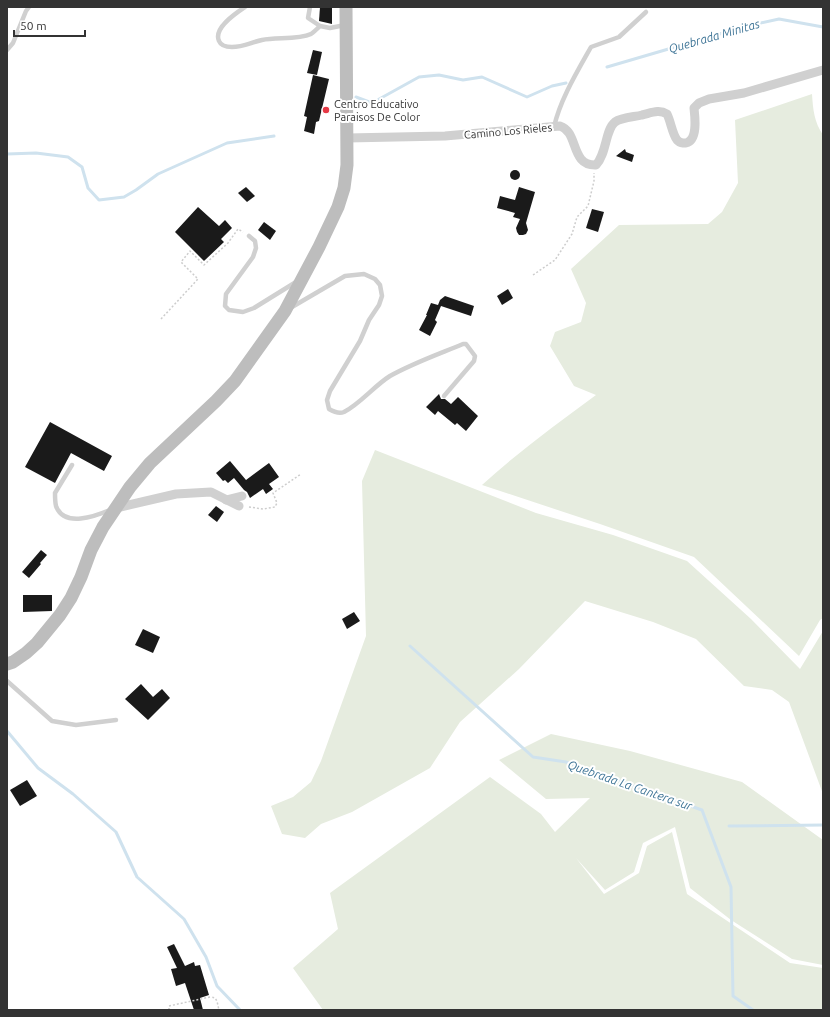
<svg xmlns="http://www.w3.org/2000/svg" width="830" height="1017" viewBox="0 0 830 1017" font-family="Ubuntu,sans-serif">
  <rect width="100%" height="100%" fill="#fff"/>
  <!-- green -->
  <g fill="#e6ecdf">
    <path d="M812,94C813,109 814,122 823,135V618L820,620L799,656L694,557L600,524L482,485C518,452 557,424 596,395L574,386L550,346L555,332L581,322L586,303L571,269L619,225L708,224L722,212L738,183L735,120Z"/>
    <polygon points="375,450 536,513 613,535 687,561 751,619 800,669 823,631 823,794 789,702 772,690 744,686 696,639 653,622 585,601 519,669 460,722 430,768 352,812 321,824 305,838 282,834 271,806 293,797 311,782 321,761 366,636 362,481"/>
    <polygon points="551,734 630,751 742,782 823,840 823,965 792,959 731,920 690,888 675,827 643,843 634,872 605,890 576,858 604,894 639,873 647,846 672,832 687,894 790,963 823,968 823,1010 323,1010 293,968 338,929 330,893 490,777 541,814 555,832 590,798 546,799 499,760"/>
  </g>
  <g fill="none" stroke-linecap="round" stroke-linejoin="round">
    <!-- stream -->
    <g stroke="#cfe2ee" stroke-width="3">
      <polyline points="607,67 747,26 779,19 823,27"/>
      <polyline points="356,97 372,103 419,77 439,75 463,80 482,77 527,97 552,86 566,83"/>
      <polyline points="7,154 36,153 68,157 82,167 88,188 99,200 124,197 136,190 158,174 227,143 274,136"/>
      <polyline points="410,646 533,757 566,762 702,810 731,887 733,996 753,1010"/>
      <polyline points="7,731 38,768 73,794 116,832 137,877 184,919 206,957 217,986 240,1010"/>
      <polyline points="729,826 823,825"/>
    </g>
  </g>
  <!-- building -->
  <g fill="#1a1a1a">
    <polygon points="320,7 332,7 332,24 319,21"/>
    <polygon points="313,50 322,52 317,75 307,73"/>
    <polygon points="313,75 329,79 319,121 316,122 314,134 304,131 307,117 304,116"/>
    <polygon points="625,149 626,152 634,155 632,162 616,156"/>
    <circle cx="515" cy="175" r="5"/>
    <polygon points="246,187 255,196 247,202 238,193"/>
    <polygon points="519,187 535,192 526,223 528,230 526,234 523,235 519,235 517,232 516,228 520,219 513,217 515,213 497,208 500,196 515,200"/>
    <polygon points="198,207 219,226 225,220 232,228 221,239 224,242 204,261 175,232"/>
    <polygon points="592,209 604,212 598,232 586,228"/>
    <polygon points="264,222 276,231 270,240 258,230"/>
    <polygon points="508,289 513,298 502,305 497,296"/>
    <polygon points="445,296 474,306 471,316 441,306 435,320 437,322 430,336 419,330 427,315 426,315 431,303 438,305 440,300"/>
    <polygon points="439,394 441,399 445,399 451,404 458,397 478,416 466,431 457,423 455,425 438,411 435,415 426,407"/>
    <polygon points="50,422 112,456 104,471 71,453 55,483 25,467"/>
    <polygon points="230,461 246,480 269,463 279,477 269,484 273,489 266,494 263,489 250,498 247,492 244,490 234,478 228,483 225,480 223,481 216,473"/>
    <polygon points="216,506 224,512 217,522 208,515"/>
    <polygon points="41,550 47,555 40,563 41,564 29,578 22,572"/>
    <polygon points="23,595 52,595 52,611 23,612"/>
    <polygon points="354,612 360,621 347,629 342,619"/>
    <polygon points="143,629 160,637 153,653 135,645"/>
    <polygon points="141,684 153,697 162,689 170,698 148,720 125,699"/>
    <polygon points="27,780 37,796 20,806 10,790"/>
    <polygon points="174,944 185,966 194,962 195,966 200,965 209,995 200,998 203,1010 194,1010 185,983 176,986 171,969 177,968 167,947"/>
  </g>
  <g fill="none" stroke-linecap="round" stroke-linejoin="round">
    <!-- path -->
    <g stroke="#cdcdcd" stroke-width="1.5" stroke-dasharray="2 2" stroke-linecap="butt">
      <polyline points="533,275 555,260 572,234 577,217 588,206 594,181 594,173"/>
      <polyline points="161,319 198,279 181,262 190,251 204,265 228,243 238,229 243,232"/>
      <polyline points="249,507 263,509 275,507 277,503 273,493 301,474"/>
      <path d="M169,1010V1006L210,997C218,997 217,1003 219,1010"/>
    </g>
    <!-- service -->
    <g stroke="#d0d0d0" stroke-width="4.5">
      <path d="M245,7C236,13 213,28 219,41C221,46 228,47 232,47C243,47 252,42 262,40C276,37 298,40 311,34C314,32 317,29 320,26L330,28L345,25"/>
      <polyline points="310,7 308,18 320,26"/>
      <polyline points="7,50 13,43 26,11 29,7"/>
      <path d="M554,127C560,100 577,72 591,47L619,37L646,12"/>
      <polyline points="249,236 255,241 256,248 253,257 226,294 225,306 229,310 243,312 254,308 296,282"/>
      <path d="M292,307L345,276L364,274L375,279L380,285L382,296L379,305L369,320L360,341L330,391L327,400L329,409C334,412 339,414 344,412C360,404 374,386 390,376C413,363 439,354 463,344H466L475,356L474,361L444,396"/>
      <path d="M72,465L55,493C55,497 55,502 56,506C64,528 96,516 110,510"/>
      <polyline points="7,681 52,721 76,725 116,720"/>
    </g>
    <!-- minor -->
    <g stroke="#d0d0d0" stroke-width="9">
      <path d="M347,138L445,136L560,126C579,132 570,166 596,165C607,153 605,130 615,122C622,117 634,117 642,115C651,113 659,109 667,114C671,122 672,133 677,140C680,143 682,143 686,143C698,140 695,117 694,108L699,103L709,99L744,93L823,70"/>
      <polyline points="226,500 242,496"/>
      <polyline points="116,508 176,494 211,492 239,506"/>
    </g>
    <!-- secondary -->
    <polyline stroke="#bdbdbd" stroke-width="13" points="7,664 13,662 26,653 37,643 60,615 71,598 81,577 91,550 103,527 130,487 150,463 216,401 235,381 285,311 319,247 338,207 344,188 347,165 346,7"/>
  </g>
  <!-- markers -->
  <circle fill="#e63946" stroke="#fff" stroke-width="1.5" cx="326" cy="110" r="4"/>
  <g text-anchor="middle" dominant-baseline="central" stroke-width="4" stroke-linejoin="round" paint-order="stroke">
    <!-- poi labels -->
    <g font-size="11" fill="#333" stroke="#fff" text-anchor="start">
      <text x="334" y="104">Centro Educativo<tspan x="334" dy="13">Paraisos De Color</tspan></text>
    </g>
    <!-- street labels -->
    <g font-size="11" fill="#333" stroke="#fff">
      <text transform="translate(508 131) rotate(-5)">Camino Los Rieles</text>
    </g>
    <!-- water labels -->
    <g font-size="12" font-style="italic" fill="#3f7597" stroke="#fff">
      <text transform="translate(714 36) rotate(-16)">Quebrada Minitas</text>
      <text transform="translate(630 785) rotate(19)">Quebrada La Cantera sur</text>
    </g>
  </g>
  <!-- border -->
  <rect width="830" height="1017" fill="none" stroke="#333333" stroke-width="16"/>
  <!-- scale -->
  <path d="M14 30v6h71v-6" fill="none" stroke="#333333" stroke-width="2"/>
  <text x="20" y="30" font-size="12" fill="#333333" stroke="#ffffff" stroke-width="3" paint-order="stroke">50 m</text>
</svg>
